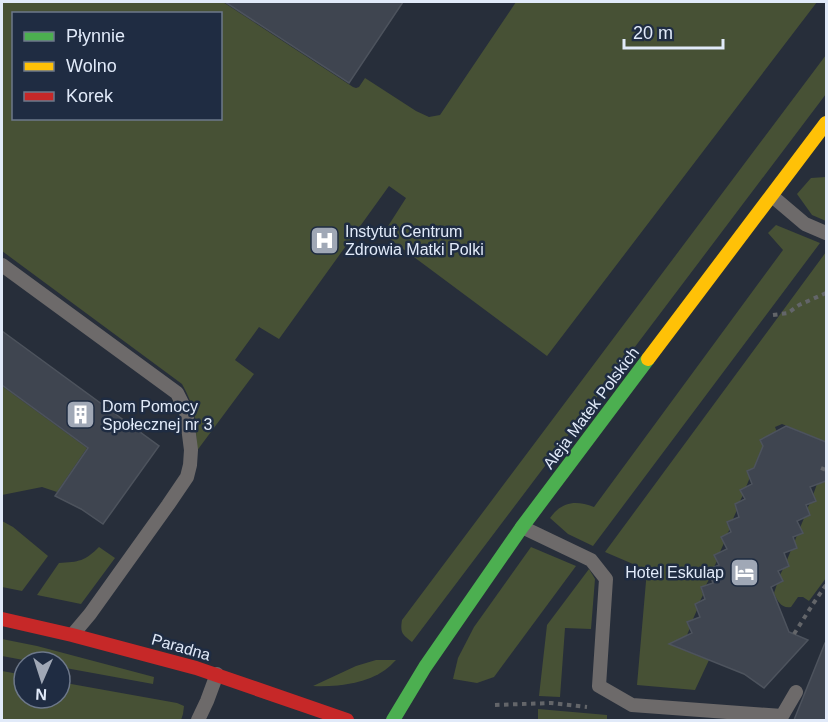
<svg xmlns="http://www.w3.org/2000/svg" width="828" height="722" viewBox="0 0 828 722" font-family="Arial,sans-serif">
  <rect width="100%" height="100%" fill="#272e3a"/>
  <!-- green -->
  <g fill="#475135" fill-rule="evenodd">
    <path d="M2,2H223L353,87L356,88L359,87L365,78L416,111L429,117L440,115L516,2H817L547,356L383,234L406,198L389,186L279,339L259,327L235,360L254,374L196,452C197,424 196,409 182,384L2,251ZM14,14H220V118H14Z"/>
    <path d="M826,55V94L412,642C402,634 400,633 402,620Z"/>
    <polygon points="826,177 826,221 812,215 797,194 811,178"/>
    <path d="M776,225L820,243L593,546L568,534L550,518C562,501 576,500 594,507L783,250L768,233Z"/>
    <polygon points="826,252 826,442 782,424 775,427 777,432 760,440 763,446 746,487 740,490 743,495 740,501 735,504 737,510 733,519 727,523 730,529 727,534 721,537 724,543 720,552 714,555 717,561 714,567 708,570 711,576 706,585 701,588 703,595 700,601 695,604 697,610 693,619 688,622 690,628 687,635 681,639 686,651 709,660 695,690 637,685 647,570 605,552"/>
    <polygon points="2,386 87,448 57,492 42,487 2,495"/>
    <path d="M822,473L826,474V578L809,601L803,597H798L791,607C782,609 777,601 774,593L777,584L783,581L780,575L783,569L789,566L787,560L804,518L810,515L807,509L810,503L816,501L813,495L817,484L823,482L820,476Z"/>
    <polygon points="2,521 13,527 48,556 22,591 2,587"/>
    <path d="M99,547L115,558L81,604L37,595L59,563C79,562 85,561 99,547Z"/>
    <polygon points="531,547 576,566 494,677 477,683 453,679 458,658 474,627"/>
    <polygon points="589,569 595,579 591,629 565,628 560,697 539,696 547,625"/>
    <polygon points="2,639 37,646 154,677 153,684 60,667 60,662 34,662 2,656"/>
    <path d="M376,660H396C392,664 389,667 385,670C366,684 336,687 313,686L356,666Z"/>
    <polygon points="2,671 24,675 24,698 60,698 60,682 177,703 184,706 183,714 181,720 2,720"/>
    <polygon points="538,709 607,715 607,720 538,720"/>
  </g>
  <!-- building -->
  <g fill="#3f4550" stroke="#4d535d" stroke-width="1.5">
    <polygon points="225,2 403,2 349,83"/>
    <polygon points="2,331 159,446 103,524 81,509 55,496 88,448 2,385"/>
    <polygon points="786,426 826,442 826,481 810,487 816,501 806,505 810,515 797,521 803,533 793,537 797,548 784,553 789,566 778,571 783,581 771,587 789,632 808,640 764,688 744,674 669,644 692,633 687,622 700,617 695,604 705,599 701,587 713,583 708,570 719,565 714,555 727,549 721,537 731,532 727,522 739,517 735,504 745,499 740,490 752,484 747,471 754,468 763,446 760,440"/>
    <polygon points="825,643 826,643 826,720 794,720"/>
  </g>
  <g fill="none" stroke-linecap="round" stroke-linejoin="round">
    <!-- path -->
    <g stroke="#636569" stroke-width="4" stroke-dasharray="4.5 4.5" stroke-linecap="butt">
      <polyline points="773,315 788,313 799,305 826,293"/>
      <polyline points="821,468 826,470"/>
      <polyline points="794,634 813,604 826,585"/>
      <polyline points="495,705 551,703 587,707"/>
    </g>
    <!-- lane -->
    <g stroke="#6d6a6a" stroke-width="14">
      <polyline points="772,196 805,224 826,233"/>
      <polyline points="2,265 177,393 186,411 191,450 190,465 187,477 168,505 90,614 74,633"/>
      <polyline points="522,527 591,560 606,579 599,686 632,705 782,716 796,692"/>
      <polyline points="198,720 207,701 217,674"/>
    </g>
    <!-- fast -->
    <polyline stroke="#4caf50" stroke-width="14" points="393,720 425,667 522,527 648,359"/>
    <!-- slow -->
    <polyline stroke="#ffc107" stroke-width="14" points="648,359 826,123"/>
    <!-- jam -->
    <polyline stroke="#c62828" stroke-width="14" points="2,619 72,635 196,668 347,720"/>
  </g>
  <!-- icons -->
  <defs>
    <symbol id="hospital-square" viewBox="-11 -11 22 22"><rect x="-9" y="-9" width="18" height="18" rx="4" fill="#a0a8b6" stroke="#1f2c42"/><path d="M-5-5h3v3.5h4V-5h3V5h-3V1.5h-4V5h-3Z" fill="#fff"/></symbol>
    <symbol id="building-square" viewBox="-11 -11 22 22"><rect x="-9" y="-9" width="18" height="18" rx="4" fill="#a0a8b6" stroke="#1f2c42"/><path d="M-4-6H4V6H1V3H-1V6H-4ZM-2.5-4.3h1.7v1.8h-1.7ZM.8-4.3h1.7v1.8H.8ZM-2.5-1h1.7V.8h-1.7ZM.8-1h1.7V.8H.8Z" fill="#fff"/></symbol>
    <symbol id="hotel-square" viewBox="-11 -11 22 22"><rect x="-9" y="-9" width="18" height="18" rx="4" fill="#a0a8b6" stroke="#1f2c42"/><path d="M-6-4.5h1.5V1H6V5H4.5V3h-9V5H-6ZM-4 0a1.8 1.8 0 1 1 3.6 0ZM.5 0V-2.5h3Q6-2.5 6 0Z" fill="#fff"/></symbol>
  </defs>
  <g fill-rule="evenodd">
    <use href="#hospital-square" x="308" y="224" width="33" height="33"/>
    <use href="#building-square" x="64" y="398" width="33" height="33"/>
    <use href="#hotel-square" x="728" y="556" width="33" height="33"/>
  </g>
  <g text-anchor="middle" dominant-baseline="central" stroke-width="5" stroke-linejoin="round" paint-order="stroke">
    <!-- poi labels -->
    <g font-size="16" fill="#e1eaf9" stroke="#1f2c42" text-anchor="start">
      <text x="345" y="231">Instytut Centrum<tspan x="345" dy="18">Zdrowia Matki Polki</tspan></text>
      <text x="102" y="406">Dom Pomocy<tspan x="102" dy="18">Społecznej nr 3</tspan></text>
      <text x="724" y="572" text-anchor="end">Hotel Eskulap</text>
    </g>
    <!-- street labels -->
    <g font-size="16" fill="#e1eaf9" stroke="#1f2c42">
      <text transform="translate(591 408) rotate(-53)">Aleja Matek Polskich</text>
      <text transform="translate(181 647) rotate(16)">Paradna</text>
    </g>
  </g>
  <!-- border -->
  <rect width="828" height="722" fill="none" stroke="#e1eaf9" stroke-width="6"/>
  <!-- legend -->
  <rect x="12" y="12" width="210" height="108" fill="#1f2c42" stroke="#6d788b" stroke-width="1.5"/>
  <rect x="24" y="32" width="30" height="9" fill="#4caf50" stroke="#6d788b" stroke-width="1.5"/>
  <text x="66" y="42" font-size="18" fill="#e1eaf9">Płynnie</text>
  <rect x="24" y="62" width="30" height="9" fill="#ffc107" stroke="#6d788b" stroke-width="1.5"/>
  <text x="66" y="72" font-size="18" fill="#e1eaf9">Wolno</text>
  <rect x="24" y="92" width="30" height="9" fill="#c62828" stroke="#6d788b" stroke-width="1.5"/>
  <text x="66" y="102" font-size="18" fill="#e1eaf9">Korek</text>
  <!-- north arrow -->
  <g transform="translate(42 680) rotate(183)"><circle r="28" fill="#1f2c42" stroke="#6d788b" stroke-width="1.5"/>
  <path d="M0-4.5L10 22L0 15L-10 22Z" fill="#a0a8b6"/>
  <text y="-9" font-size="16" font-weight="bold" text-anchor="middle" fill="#e1eaf9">N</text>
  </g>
  <!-- scale -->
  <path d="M624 39v9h99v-9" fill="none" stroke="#e1eaf9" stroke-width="3"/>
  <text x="633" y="39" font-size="18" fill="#e1eaf9" stroke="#1f2c42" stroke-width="4.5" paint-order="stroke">20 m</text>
</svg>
